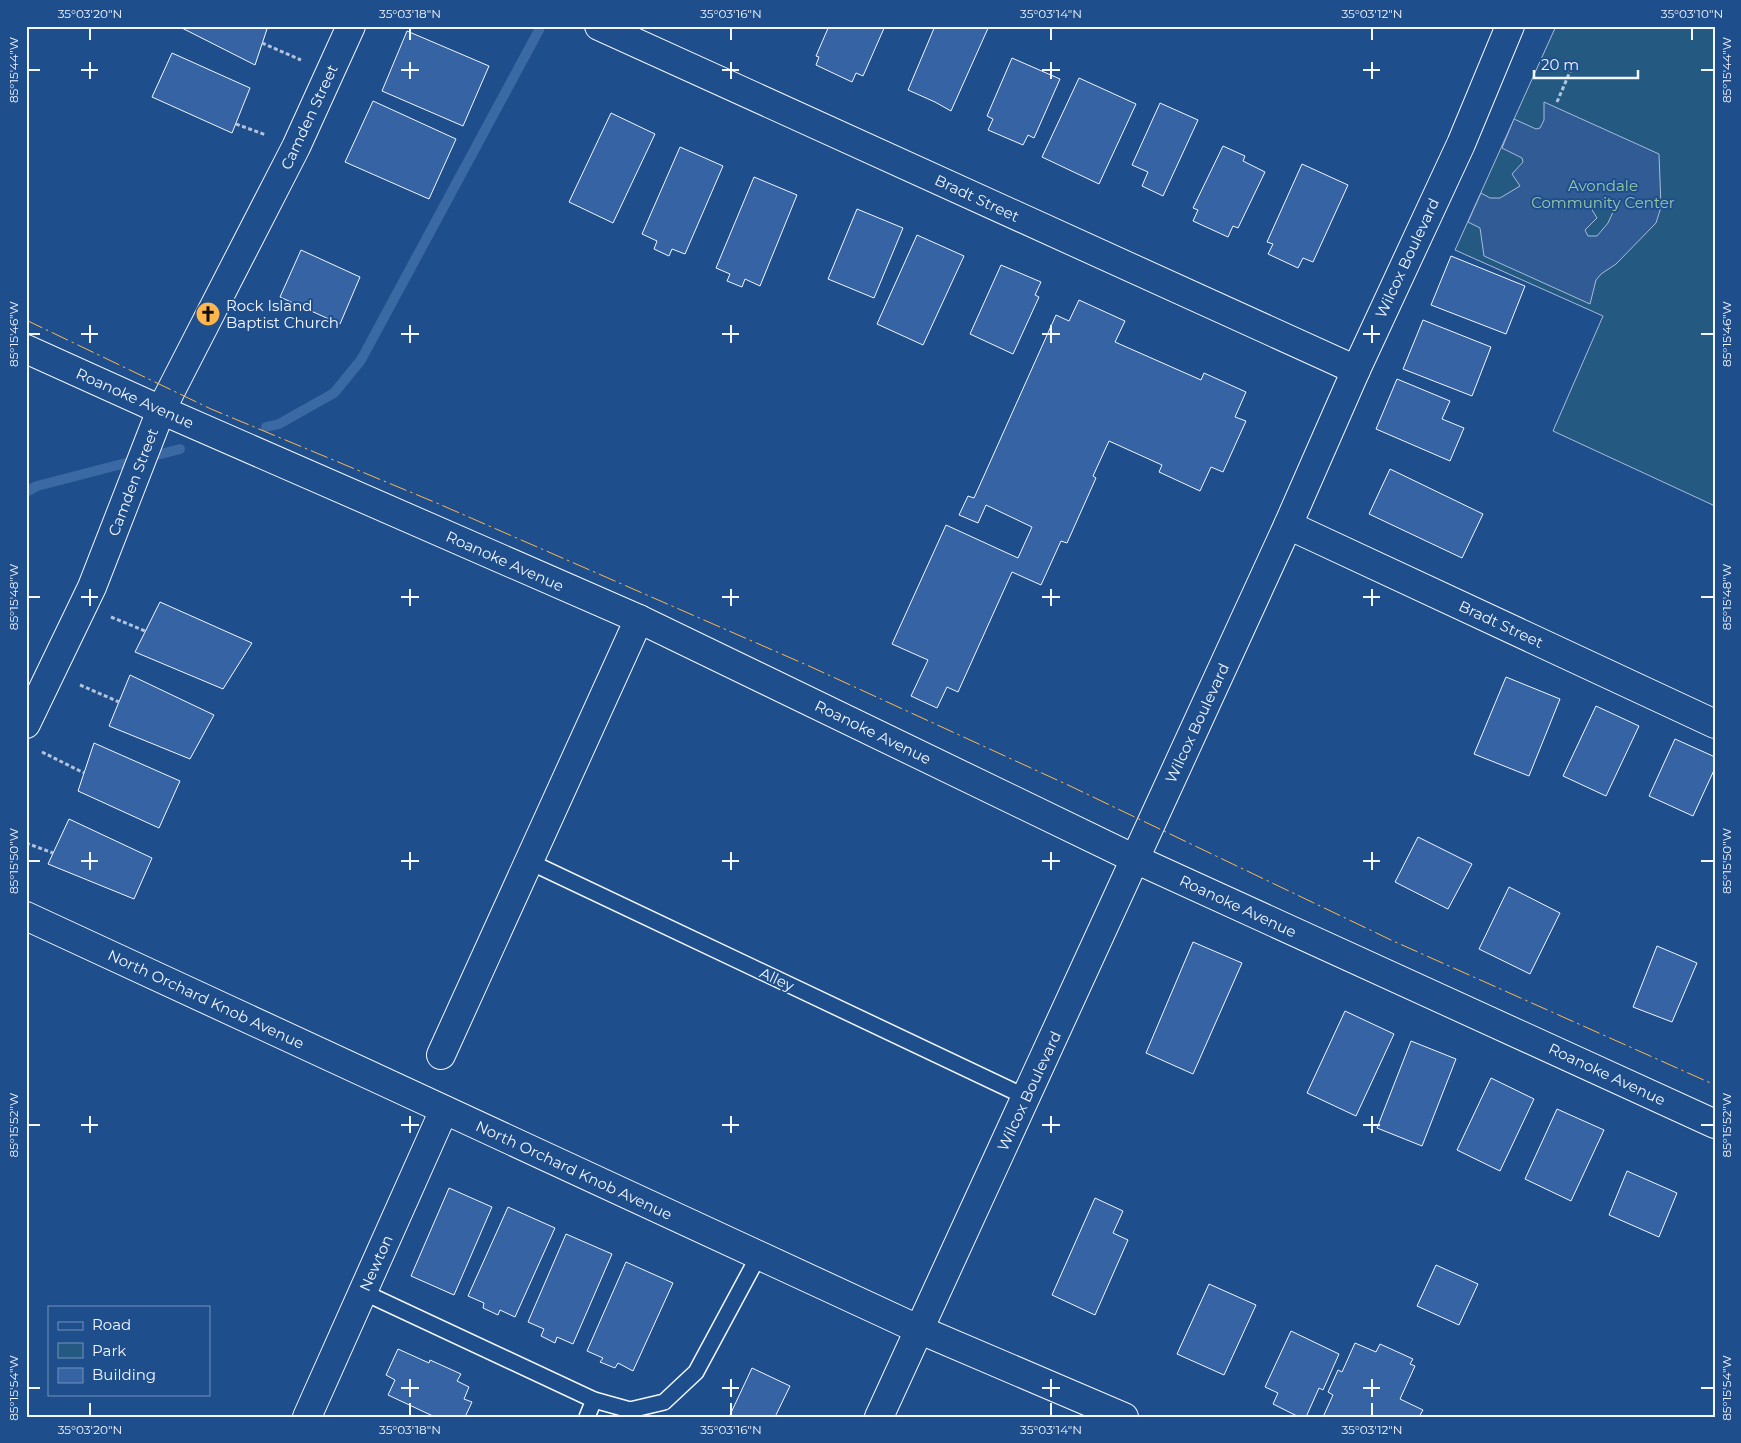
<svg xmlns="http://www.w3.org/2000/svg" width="1741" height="1443" viewBox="0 0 1741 1443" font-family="Montserrat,sans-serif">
  <rect width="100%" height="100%" fill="#1f4e8c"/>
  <!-- green -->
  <polygon fill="#245a82" stroke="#a8bbd7" points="1556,26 1715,26 1715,506 1553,431 1603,316 1455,250"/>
  <!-- parking -->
  <path fill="#305b95" stroke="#a8bbd7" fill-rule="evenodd" d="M1544,102L1659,154L1661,207L1656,223L1616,264L1601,274L1596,280L1590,304L1484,256L1480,228L1468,222L1481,193L1490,198H1500L1520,186L1512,174L1523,162L1522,158L1502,148L1514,119L1536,129L1540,128L1544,120ZM1604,198L1608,199L1611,204L1613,212L1608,223L1597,236H1588L1585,230L1597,218L1591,208Z"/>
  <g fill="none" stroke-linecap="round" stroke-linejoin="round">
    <!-- stream -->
    <g stroke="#3b69a3" stroke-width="10">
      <polyline points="266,427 279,424 334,393 361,360 539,30"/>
      <polyline points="26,492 37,486 180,449"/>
    </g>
  </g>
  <!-- building -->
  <g fill="#3563a3" stroke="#f2f6ff">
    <polygon points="178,26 268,26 255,65"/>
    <polygon points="829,26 885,26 863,76 856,73 852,82 816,65 819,57 816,56"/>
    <polygon points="935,26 989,26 951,111 935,102 908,90"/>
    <polygon points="407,31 489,66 463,126 382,91"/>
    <polygon points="172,53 250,88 232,133 152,97"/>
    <polygon points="1012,58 1060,79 1034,138 1028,135 1023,145 988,130 993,119 987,116"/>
    <polygon points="1079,78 1136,104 1099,184 1042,157"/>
    <polygon points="373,101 456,139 429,199 345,162"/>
    <polygon points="1160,103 1198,120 1163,196 1142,186 1148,172 1132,165"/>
    <polygon points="611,113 655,134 613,223 569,202"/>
    <polygon points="1223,146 1245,156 1243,161 1265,172 1238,228 1233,226 1228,237 1193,221 1198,210 1193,208"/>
    <polygon points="680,147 723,166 685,254 672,249 669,256 654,249 657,241 642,234"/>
    <polygon points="1302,164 1348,185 1313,262 1303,258 1298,268 1268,254 1273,244 1267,242"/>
    <polygon points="754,177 797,195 760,286 745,279 742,287 727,281 730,274 716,268"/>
    <polygon points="857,209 903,228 874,298 828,279"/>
    <polygon points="917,235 964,256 923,345 877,324"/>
    <polygon points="301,250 360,277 340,324 280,297"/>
    <polygon points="1451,256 1525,286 1506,334 1431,305"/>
    <polygon points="1001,265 1041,282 1035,295 1039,297 1013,354 970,334"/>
    <polygon points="1079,300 1125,321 1115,342 1201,380 1204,373 1246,392 1235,417 1246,421 1223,472 1211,467 1200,491 1159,472 1162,465 1109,441 1093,476 1096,478 1067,543 1061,541 1041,585 1012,572 958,692 947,687 937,708 911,696 928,660 892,644 946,525 1018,558 1032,527 986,505 978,523 959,515 968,496 974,498 1056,315 1069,321"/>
    <polygon points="1423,320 1491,347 1472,396 1403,369"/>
    <polygon points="1397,379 1450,401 1442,419 1464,428 1450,461 1376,429"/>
    <polygon points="1390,469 1483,514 1462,558 1369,514"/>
    <polygon points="160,602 252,643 223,689 135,652"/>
    <polygon points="130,675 214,715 190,759 109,726"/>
    <polygon points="1506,677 1560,699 1529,776 1474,754"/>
    <polygon points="1596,706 1639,726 1606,796 1563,776"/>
    <polygon points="1675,739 1715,757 1715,768 1693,816 1649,796"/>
    <polygon points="94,743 180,781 159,828 78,791"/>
    <polygon points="69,819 152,858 134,899 48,864"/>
    <polygon points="1418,837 1472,864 1448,909 1395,882"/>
    <polygon points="1509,887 1560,913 1530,974 1479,949"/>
    <polygon points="1193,942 1242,963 1193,1074 1146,1053"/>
    <polygon points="1657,946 1697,963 1672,1022 1633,1007"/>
    <polygon points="1345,1011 1394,1034 1356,1116 1307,1093"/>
    <polygon points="1411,1041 1456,1059 1422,1146 1377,1128"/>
    <polygon points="1491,1078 1534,1099 1500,1171 1457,1150"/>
    <polygon points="1557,1109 1604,1130 1571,1201 1525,1179"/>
    <polygon points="1627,1171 1677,1193 1659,1237 1609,1215"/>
    <polygon points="449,1188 492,1207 454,1295 411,1276"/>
    <polygon points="1095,1198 1123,1211 1113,1233 1128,1240 1095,1315 1052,1295"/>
    <polygon points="508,1207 555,1228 515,1317 500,1310 498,1315 483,1308 484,1303 468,1296"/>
    <polygon points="566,1234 612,1254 573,1344 557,1337 555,1343 541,1336 544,1329 528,1322"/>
    <polygon points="626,1262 673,1283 633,1371 618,1363 615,1368 600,1362 603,1358 587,1351"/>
    <polygon points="1436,1265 1478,1284 1459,1325 1417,1306"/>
    <polygon points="1209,1284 1256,1305 1224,1375 1177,1354"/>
    <polygon points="1291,1331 1339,1354 1323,1390 1319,1388 1306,1417 1299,1417 1273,1404 1278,1393 1265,1387"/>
    <polygon points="1355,1343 1376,1352 1380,1344 1413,1359 1410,1364 1415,1366 1400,1399 1423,1410 1419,1417 1323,1417 1333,1395 1328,1392 1338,1370 1342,1372"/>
    <polygon points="398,1349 429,1363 430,1360 461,1374 457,1381 469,1387 464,1399 472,1402 465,1417 435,1417 388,1395 395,1380 386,1375"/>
    <polygon points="752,1368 790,1386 775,1417 729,1417"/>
  </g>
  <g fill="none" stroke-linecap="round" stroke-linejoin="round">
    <defs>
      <g id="lane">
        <polyline points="528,861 1026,1097"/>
        <polyline points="363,1292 594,1400 630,1410 664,1402 696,1372 759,1255"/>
        <polyline points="587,1417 594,1400"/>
      </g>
      <g id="street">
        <polyline points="599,26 1356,370"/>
        <polyline points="1288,525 1715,724"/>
        <polyline points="26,724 92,587 161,410 296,147 351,26"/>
        <polyline points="26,916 918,1329 1124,1417"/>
        <polyline points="441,1055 639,619"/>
        <polyline points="307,1417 444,1110"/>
      </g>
      <g id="secondary">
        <polyline points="26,349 161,410 639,619 1135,859 1715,1124"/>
        <polyline points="879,1417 1288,525 1356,370 1461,144 1510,26"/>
      </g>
    </defs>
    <!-- lane casing -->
    <use href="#lane" stroke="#f2f6ff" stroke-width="18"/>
    <!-- street casing -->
    <use href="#street" stroke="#f2f6ff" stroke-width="30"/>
    <!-- secondary casing -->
    <use href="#secondary" stroke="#f2f6ff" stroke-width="30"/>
    <!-- path -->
    <g stroke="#b3c4dc" stroke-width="3" stroke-dasharray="4 2.5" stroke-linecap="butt">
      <polyline points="262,43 301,60"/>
      <polyline points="1557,102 1572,67"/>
      <polyline points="236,124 266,135"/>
      <polyline points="111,617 145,631"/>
      <polyline points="80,685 119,702"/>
      <polyline points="42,752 84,773"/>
      <polyline points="26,843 53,853"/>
    </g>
    <!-- lane -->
    <use href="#lane" stroke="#1f4e8c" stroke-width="15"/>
    <!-- street -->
    <use href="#street" stroke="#1f4e8c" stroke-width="28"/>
    <!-- secondary -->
    <use href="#secondary" stroke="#1f4e8c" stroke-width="28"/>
    <!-- power -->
    <polyline stroke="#ffb74d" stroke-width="1" stroke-dasharray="18 4 2.5 4" stroke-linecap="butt" points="26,320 211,409 439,504 809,666 1068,785 1391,940 1715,1085"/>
  </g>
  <!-- ticks -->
  <path fill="none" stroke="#f2f6ff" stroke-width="2" d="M90,28V40M410,28V40M731,28V40M1051,28V40M1372,28V40M1692,28V40M90,62V79M410,62V79M731,62V79M1051,62V79M1372,62V79M28,70H40M81,70H98M401,70H419M722,70H739M1042,70H1060M1363,70H1380M1701,70H1714M90,325V343M410,325V343M731,325V343M1051,325V343M1372,325V343M28,334H40M81,334H98M401,334H419M722,334H739M1042,334H1060M1363,334H1380M1701,334H1714M90,589V606M410,589V606M731,589V606M1051,589V606M1372,589V606M28,597H40M81,597H98M401,597H419M722,597H739M1042,597H1060M1363,597H1380M1701,597H1714M90,852V870M410,852V870M731,852V870M1051,852V870M1372,852V870M28,861H40M81,861H98M401,861H419M722,861H739M1042,861H1060M1363,861H1380M1701,861H1714M90,1116V1133M410,1116V1133M731,1116V1133M1051,1116V1133M1372,1116V1133M28,1125H40M81,1125H98M401,1125H419M722,1125H739M1042,1125H1060M1363,1125H1380M1701,1125H1714M410,1379V1397M731,1379V1397M1051,1379V1397M1372,1379V1397M28,1388H40M401,1388H419M722,1388H739M1042,1388H1060M1363,1388H1380M1701,1388H1714M90,1403V1416M410,1403V1416M731,1403V1416M1051,1403V1416M1372,1403V1416"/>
  <!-- icons -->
  <defs>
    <symbol id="church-disc" viewBox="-11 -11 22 22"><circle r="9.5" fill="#ffb74d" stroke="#1f4e8c"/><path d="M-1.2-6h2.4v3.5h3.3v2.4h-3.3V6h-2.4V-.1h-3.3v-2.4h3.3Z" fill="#111"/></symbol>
  </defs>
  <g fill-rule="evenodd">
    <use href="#church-disc" x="194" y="300" width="28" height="28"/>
  </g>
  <g text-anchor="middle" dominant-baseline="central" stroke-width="4" stroke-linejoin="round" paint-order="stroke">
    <!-- street labels -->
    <g font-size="15" fill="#f2f6ff" stroke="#1f4e8c">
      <text transform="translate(309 117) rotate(-65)">Camden Street</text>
      <text transform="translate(977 198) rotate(25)">Bradt Street</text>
      <text transform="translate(1407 258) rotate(-65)">Wilcox Boulevard</text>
      <text transform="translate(135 398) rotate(24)">Roanoke Avenue</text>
      <text transform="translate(133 482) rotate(-69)">Camden Street</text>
      <text transform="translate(505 561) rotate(24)">Roanoke Avenue</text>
      <text transform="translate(1501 624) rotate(25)">Bradt Street</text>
      <text transform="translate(1197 723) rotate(-65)">Wilcox Boulevard</text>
      <text transform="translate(873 732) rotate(26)">Roanoke Avenue</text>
      <text transform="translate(1238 906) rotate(25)">Roanoke Avenue</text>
      <text transform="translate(777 979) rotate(25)">Alley</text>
      <text transform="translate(206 999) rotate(25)">North Orchard Knob Avenue</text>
      <text transform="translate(1607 1074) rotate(25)">Roanoke Avenue</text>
      <text transform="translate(1029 1091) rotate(-65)">Wilcox Boulevard</text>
      <text transform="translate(574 1170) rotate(25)">North Orchard Knob Avenue</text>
      <text transform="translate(376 1263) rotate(-66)">Newton</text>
    </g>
    <!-- park labels -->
    <g font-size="15" fill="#97c8a6" stroke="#1f4e8c">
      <text x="1603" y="185">Avondale<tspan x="1603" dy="17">Community Center</tspan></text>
    </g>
    <!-- poi labels -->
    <g font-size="15" fill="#f2f6ff" stroke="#1f4e8c" text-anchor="start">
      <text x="226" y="305">Rock Island<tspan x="226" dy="17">Baptist Church</tspan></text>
    </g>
  </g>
  <!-- border -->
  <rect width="1741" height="1443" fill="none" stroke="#1f4e8c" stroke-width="55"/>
  <!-- legend -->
  <rect x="48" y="1306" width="162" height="90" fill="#1f4e8c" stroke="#7391ba"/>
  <rect x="58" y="1322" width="25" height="8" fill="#1f4e8c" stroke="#7391ba"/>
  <text x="92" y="1330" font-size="15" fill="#f2f6ff">Road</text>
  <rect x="58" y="1343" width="25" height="15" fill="#245a82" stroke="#7391ba"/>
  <text x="92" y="1356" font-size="15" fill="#f2f6ff">Park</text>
  <rect x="58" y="1368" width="25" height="15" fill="#3563a3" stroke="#7391ba"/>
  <text x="92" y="1380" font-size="15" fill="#f2f6ff">Building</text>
  <!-- scale -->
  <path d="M1534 70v8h104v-8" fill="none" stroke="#f2f6ff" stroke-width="2.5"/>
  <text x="1541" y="70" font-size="15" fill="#f2f6ff" stroke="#1f4e8c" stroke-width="4" paint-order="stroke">20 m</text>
  <rect x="28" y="28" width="1686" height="1388" fill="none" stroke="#f2f6ff" stroke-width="2"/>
  <g font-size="12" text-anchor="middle" fill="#f2f6ff">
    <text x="90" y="18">35°03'20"N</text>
    <text x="410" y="18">35°03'18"N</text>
    <text x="731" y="18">35°03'16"N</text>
    <text x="1051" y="18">35°03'14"N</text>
    <text x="1372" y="18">35°03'12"N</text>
    <text x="1692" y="18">35°03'10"N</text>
    <text transform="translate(1727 70) rotate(-90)" y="4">85°15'44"W</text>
    <text transform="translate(14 70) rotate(-90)" y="4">85°15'44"W</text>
    <text transform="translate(1727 334) rotate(-90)" y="4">85°15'46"W</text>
    <text transform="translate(14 334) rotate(-90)" y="4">85°15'46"W</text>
    <text transform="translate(1727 597) rotate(-90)" y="4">85°15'48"W</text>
    <text transform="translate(14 597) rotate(-90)" y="4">85°15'48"W</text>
    <text transform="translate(1727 861) rotate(-90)" y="4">85°15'50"W</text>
    <text transform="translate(14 861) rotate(-90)" y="4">85°15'50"W</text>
    <text transform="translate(1727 1125) rotate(-90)" y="4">85°15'52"W</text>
    <text transform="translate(14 1125) rotate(-90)" y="4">85°15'52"W</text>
    <text transform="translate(1727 1388) rotate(-90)" y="4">85°15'54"W</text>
    <text transform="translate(14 1388) rotate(-90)" y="4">85°15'54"W</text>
    <text x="90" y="1434">35°03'20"N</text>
    <text x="410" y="1434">35°03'18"N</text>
    <text x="731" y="1434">35°03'16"N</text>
    <text x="1051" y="1434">35°03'14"N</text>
    <text x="1372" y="1434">35°03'12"N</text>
  </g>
</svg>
